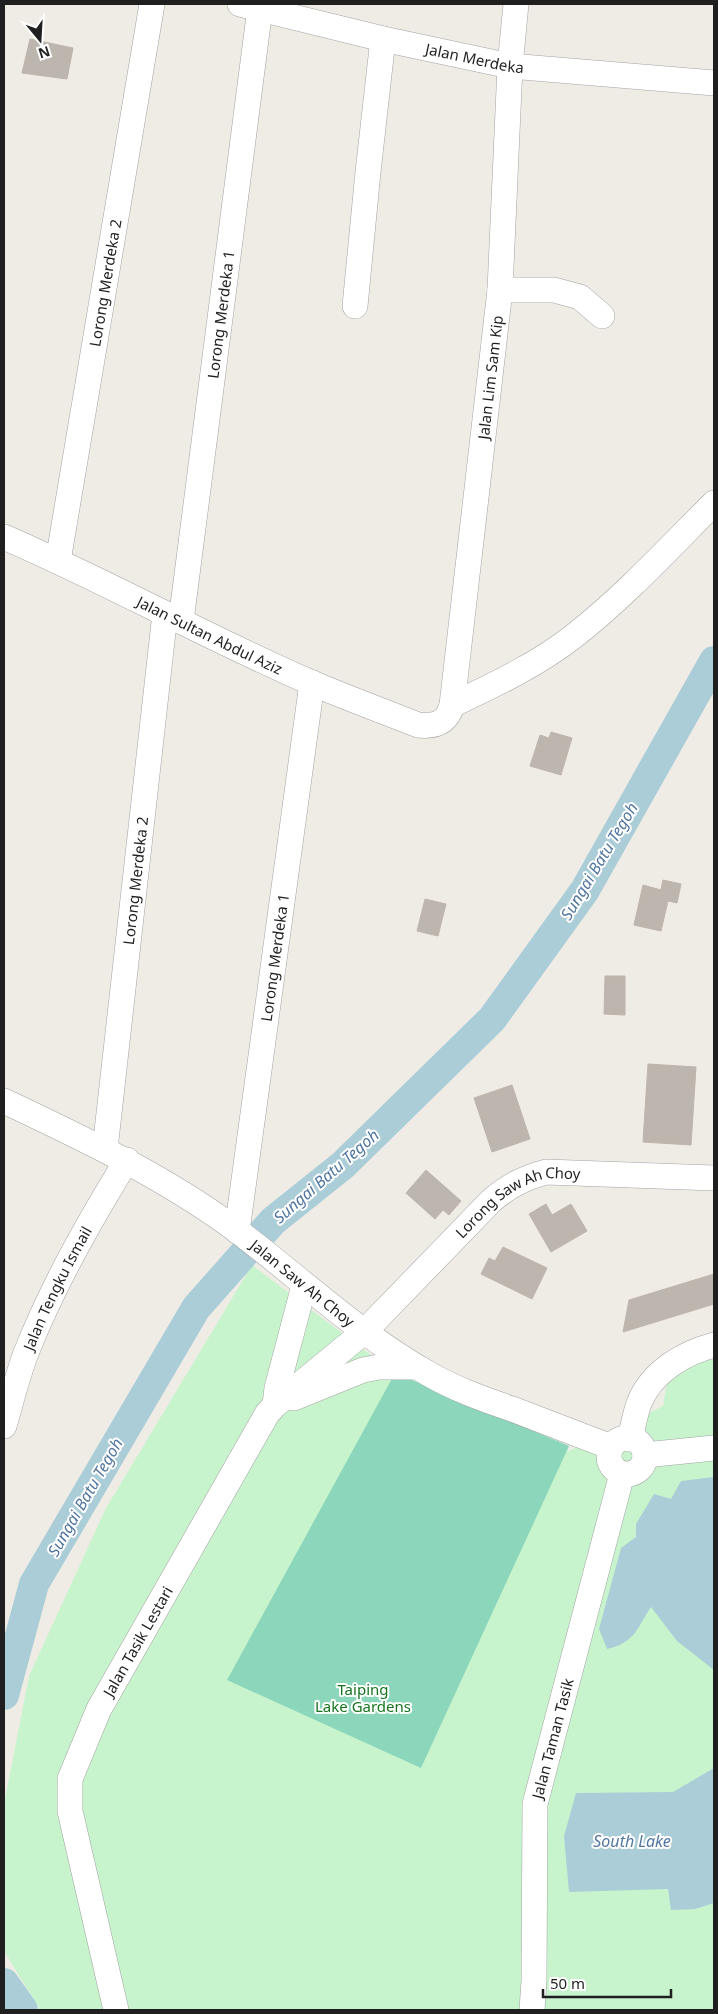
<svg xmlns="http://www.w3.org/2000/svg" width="718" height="2014" viewBox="0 0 718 2014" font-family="'Noto Sans',sans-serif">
  <rect width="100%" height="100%" fill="#efece6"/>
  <!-- park -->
  <polygon fill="#c8f4cd" points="252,1265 375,1358 569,1446 567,1452 663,1406 666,1387 675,1371 714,1350 714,2010 40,2010 4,1951 4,1804 29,1676 106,1508"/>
  <!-- pitch -->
  <polygon fill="#8cd6bc" points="395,1373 569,1446 421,1768 227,1680"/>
  <!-- water -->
  <g fill="#abcdd8">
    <path d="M714,1477V1670L677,1641L651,1607C637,1628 635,1643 607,1649L599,1629L621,1548L636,1537V1524L654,1494L671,1499L681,1481Z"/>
    <polygon points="714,1768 714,1903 695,1909 671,1910 668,1889 569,1892 564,1836 576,1793 673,1792"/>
  </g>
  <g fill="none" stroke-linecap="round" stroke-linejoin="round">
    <!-- river -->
    <g stroke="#abcdd8" stroke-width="30">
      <polyline points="4,1695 34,1584 196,1308 273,1221 343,1165 492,1019 585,890 714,661"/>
      <polyline points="4,1983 23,2010"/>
    </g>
  </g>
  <!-- building -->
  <g fill="#bcb6af" stroke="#bfb4aa">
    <polygon points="30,39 73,48 67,79 22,73"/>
    <polygon points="551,732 572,738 561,775 530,766 540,735 549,738"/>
    <polygon points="663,880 681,884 677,903 668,901 661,931 634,925 643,885 661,890"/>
    <polygon points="425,899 446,904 438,936 417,931"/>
    <polygon points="605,976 625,976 625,1015 604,1014"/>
    <polygon points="648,1064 696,1067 691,1145 643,1142"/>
    <polygon points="512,1085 530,1139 492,1152 474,1098"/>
    <polygon points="426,1170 461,1201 449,1215 443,1210 435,1219 406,1193"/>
    <polygon points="546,1204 552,1215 571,1204 587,1231 551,1252 529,1214"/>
    <polygon points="503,1247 547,1268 532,1299 481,1274 489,1258 495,1261"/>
    <polygon points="714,1274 714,1304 623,1332 629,1300"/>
  </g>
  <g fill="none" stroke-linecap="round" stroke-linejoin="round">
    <defs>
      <g id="minor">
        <path id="s1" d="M240,4L383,39L510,66L714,83"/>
        <polyline points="500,290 554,290 580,297 602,316"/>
        <polyline points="355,306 368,172 383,39"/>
        <path id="s2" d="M4,537C108,582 208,638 312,683C347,698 383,711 418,725C436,727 447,723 452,705L500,290L510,66L516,4"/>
        <path id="s3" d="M58,561L152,4"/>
        <path id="s4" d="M181,621L260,8"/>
        <path d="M452,705C494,685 537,665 574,636C625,596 669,548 714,503"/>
        <path id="s5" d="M4,1101C84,1139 163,1176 235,1229C299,1277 358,1334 429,1374C455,1389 483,1399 512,1409C545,1422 578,1434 611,1447"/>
        <path id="s6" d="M105,1149L165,614"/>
        <path id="s7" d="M237,1231L312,683"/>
        <polyline points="294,1398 363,1370 379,1367 416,1367"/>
        <polyline points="275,1405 277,1388 304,1286"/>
        <path id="s8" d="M4,1426C11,1402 17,1377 26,1353C53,1285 89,1222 127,1160"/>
        <circle cx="627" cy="1456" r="18"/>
        <path d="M630,1439C633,1427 635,1413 640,1401C653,1371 684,1353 714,1345"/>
        <polyline points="645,1455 714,1448"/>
        <path id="s9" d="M116,2010L70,1811V1779L99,1709L267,1414L275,1405L365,1331L491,1201C508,1186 524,1178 546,1172L714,1178"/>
        <path id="s10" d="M532,2010L534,1981L535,1804L622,1474"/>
      </g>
    </defs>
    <!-- minor casing -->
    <use href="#minor" stroke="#a3a3a3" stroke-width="26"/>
    <!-- minor -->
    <use href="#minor" stroke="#fff" stroke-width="25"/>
  </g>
  <g text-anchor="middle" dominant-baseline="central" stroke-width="4" stroke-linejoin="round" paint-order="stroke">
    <!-- street labels -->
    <g font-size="15" fill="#1f1f1f" stroke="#fff">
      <text stroke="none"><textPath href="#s1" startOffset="241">Jalan Merdeka</textPath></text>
      <text stroke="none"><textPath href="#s3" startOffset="282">Lorong Merdeka 2</textPath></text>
      <text stroke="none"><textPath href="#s4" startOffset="309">Lorong Merdeka 1</textPath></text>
      <text stroke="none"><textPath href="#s2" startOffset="829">Jalan Lim Sam Kip</textPath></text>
      <text stroke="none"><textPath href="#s2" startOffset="228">Jalan Sultan Abdul Aziz</textPath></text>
      <text stroke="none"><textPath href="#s6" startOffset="270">Lorong Merdeka 2</textPath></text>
      <text stroke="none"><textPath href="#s7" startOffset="276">Lorong Merdeka 1</textPath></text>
      <text stroke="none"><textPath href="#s9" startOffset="986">Lorong Saw Ah Choy</textPath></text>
      <text stroke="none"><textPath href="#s5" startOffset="351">Jalan Saw Ah Choy</textPath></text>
      <text stroke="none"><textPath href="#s8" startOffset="148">Jalan Tengku Ismail</textPath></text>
      <text stroke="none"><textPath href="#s9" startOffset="390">Jalan Tasik Lestari</textPath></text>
      <text stroke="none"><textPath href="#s10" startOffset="274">Jalan Taman Tasik</textPath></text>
    </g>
    <!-- park labels -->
    <g font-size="15" fill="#167421" stroke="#fff">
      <text x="363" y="1689">Taiping<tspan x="363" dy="17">Lake Gardens</tspan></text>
    </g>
    <!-- water labels -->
    <g font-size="16" font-style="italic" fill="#51769f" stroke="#fff">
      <text transform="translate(599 861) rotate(-59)">Sungai Batu Tegoh</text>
      <text transform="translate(326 1176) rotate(-41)">Sungai Batu Tegoh</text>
      <text transform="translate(85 1497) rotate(-60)">Sungai Batu Tegoh</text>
      <text x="632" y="1841">South Lake</text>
    </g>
  </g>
  <!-- border -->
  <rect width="718" height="2014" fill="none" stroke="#1f1f1f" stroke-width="10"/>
  <!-- north arrow -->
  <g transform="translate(40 40) rotate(162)" stroke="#ffffff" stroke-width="4" paint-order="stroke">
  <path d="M0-4L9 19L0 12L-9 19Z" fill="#1f1f1f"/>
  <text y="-8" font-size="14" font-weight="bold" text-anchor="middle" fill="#1f1f1f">N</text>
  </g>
  <!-- scale -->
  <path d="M543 1989v8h128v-8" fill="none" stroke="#1f1f1f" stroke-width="2.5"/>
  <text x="550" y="1989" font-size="15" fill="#1f1f1f" stroke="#ffffff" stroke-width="4" paint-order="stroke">50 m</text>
</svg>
